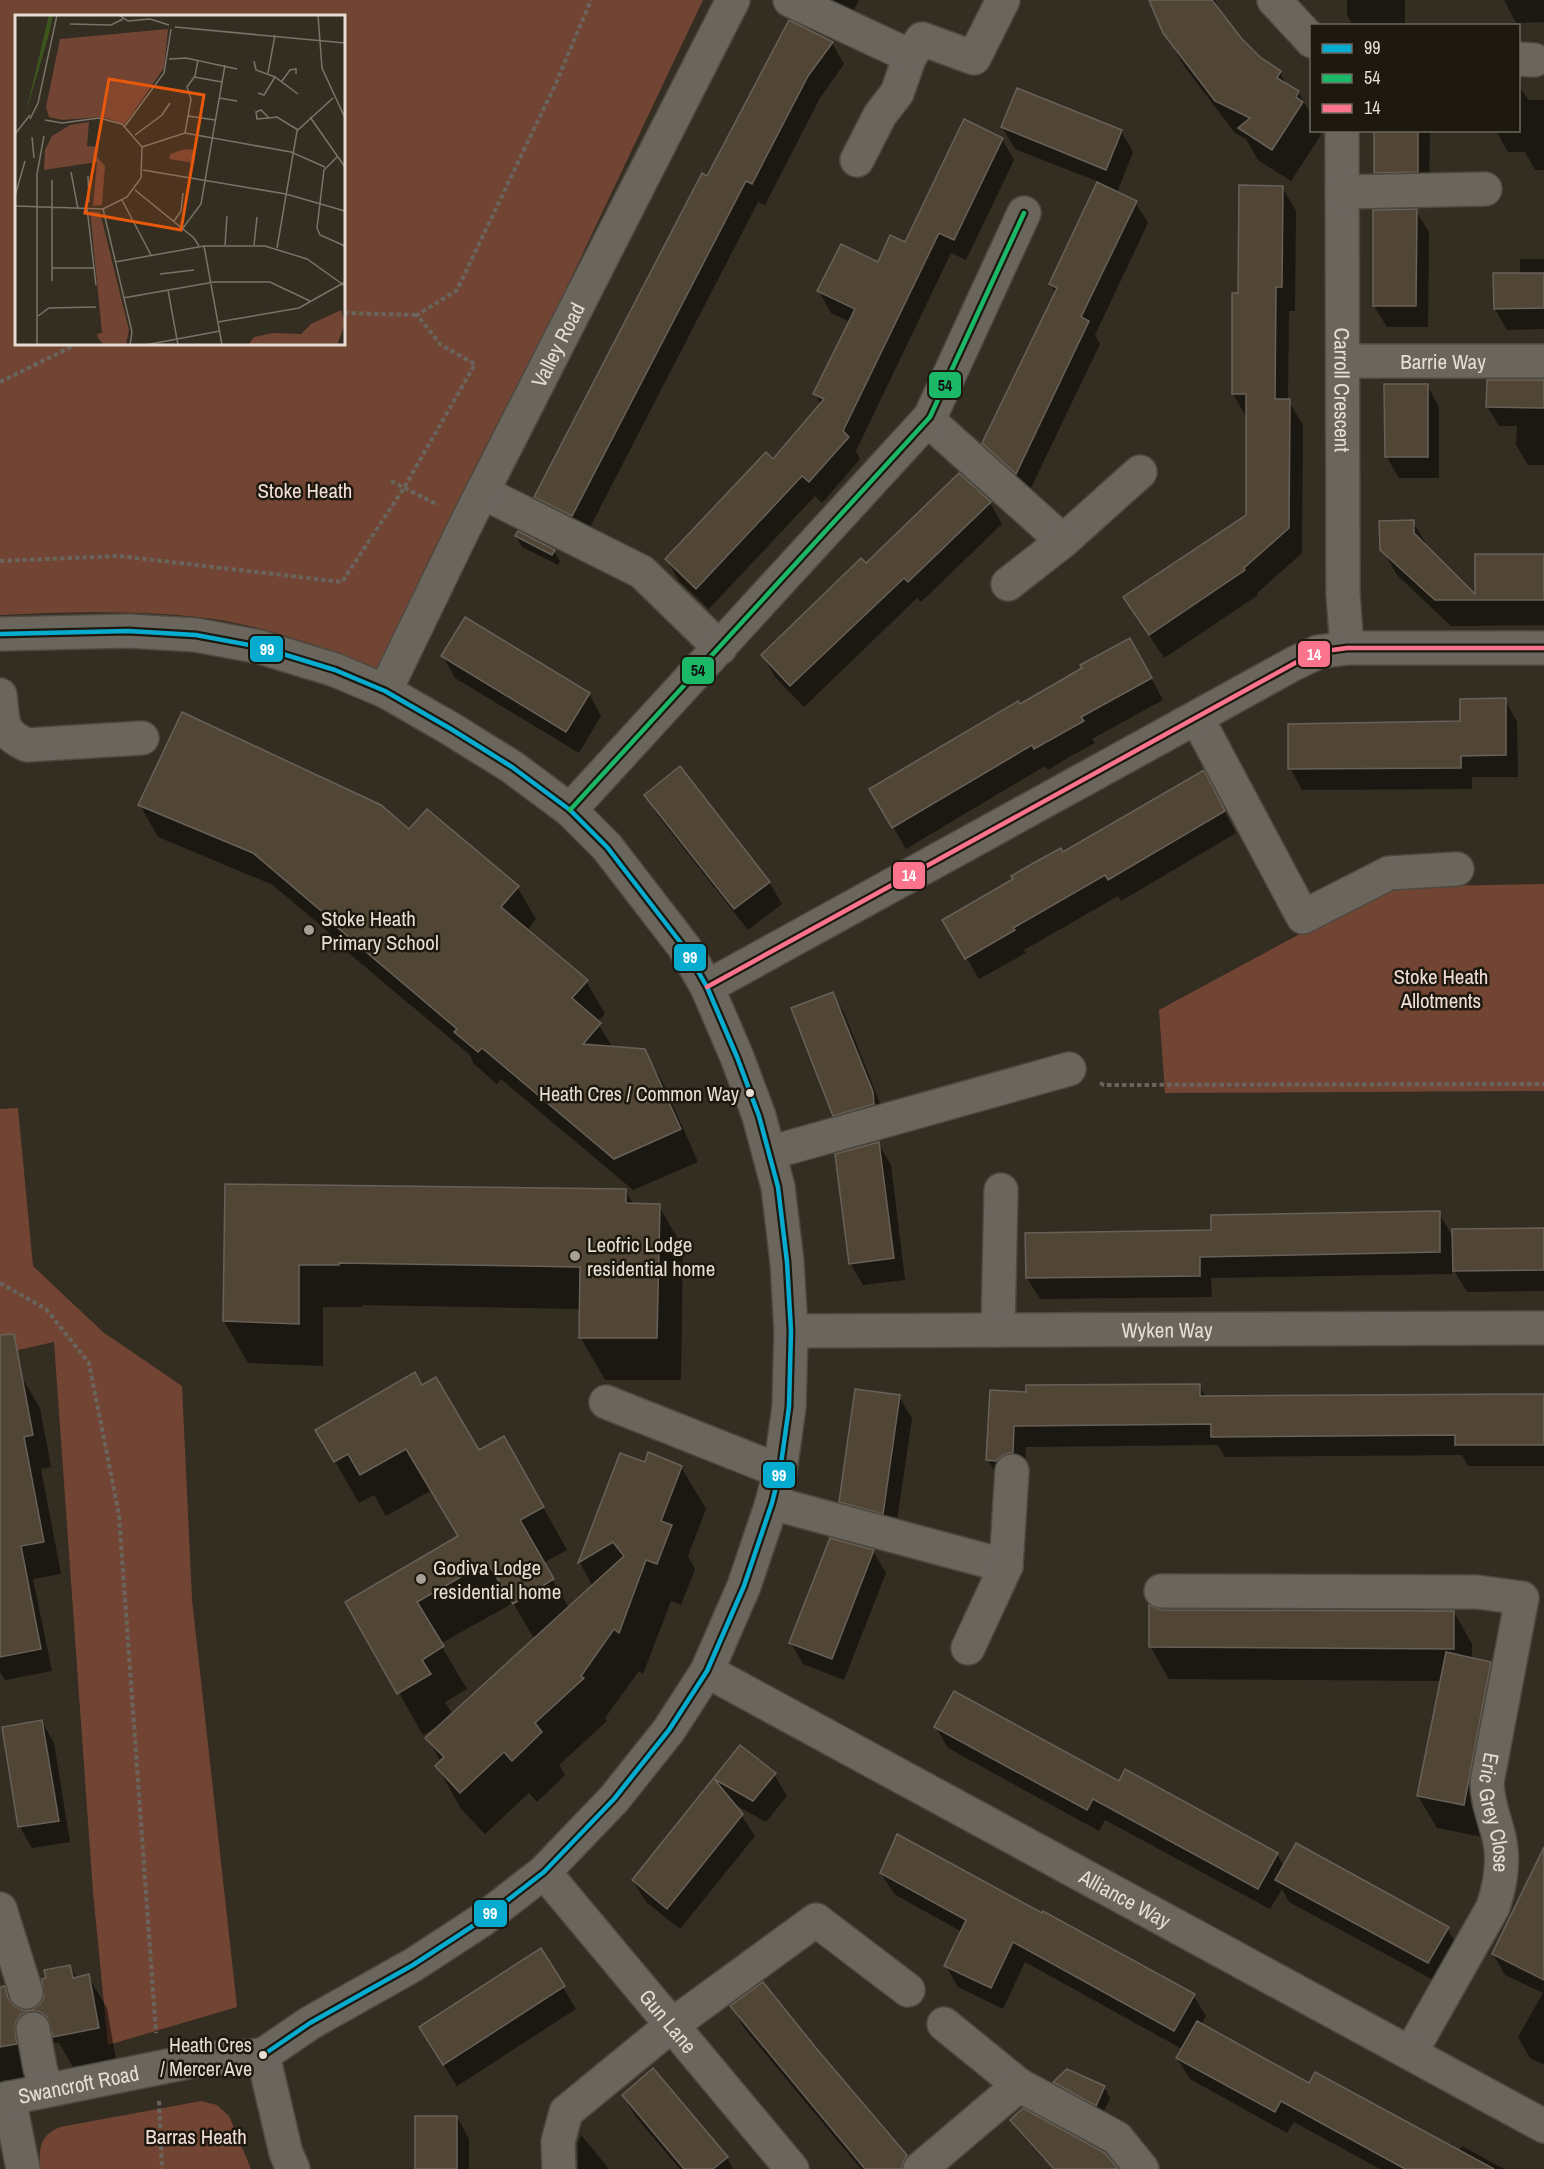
<svg xmlns="http://www.w3.org/2000/svg" width="1544" height="2169" viewBox="0 0 1544 2169" font-family="'Archivo Narrow',sans-serif">
  <rect width="100%" height="100%" fill="#332d22"/>
  <!-- green -->
  <g fill="#724433" fill-rule="evenodd">
    <path d="M0,0H703L472,487L378,670C323,647 257,623 198,617C132,610 66,612 0,615ZM16,16H344V344H16Z"/>
    <polygon points="1544,884 1544,1091 1165,1093 1159,1010 1387,887"/>
    <polygon points="18,1108 33,1266 103,1332 182,1386 192,1599 237,2007 108,2045 93,1892 54,1342 0,1354 0,1109"/>
    <path d="M201,2101L217,2105L229,2116L251,2169H40C39,2148 39,2136 60,2127Z"/>
  </g>
  <!-- shadow -->
  <g fill="#0007" fill-rule="evenodd">
    <polygon points="808,0 859,0 848,21"/>
    <polygon points="1151,0 1215,0 1222,16 1241,40 1259,58 1279,72 1288,86 1298,92 1312,116 1312,130 1318,130 1321,135 1291,181 1258,160 1246,139 1235,133 1184,66 1165,32"/>
    <polygon points="1347,0 1405,0 1405,26 1353,26 1347,14"/>
    <polygon points="1504,0 1544,0 1544,22 1516,23"/>
    <polygon points="832,43 844,64 820,98 765,205 758,202 585,537 548,519 536,497 708,178"/>
    <polygon points="1518,85 1529,100 1544,100 1544,170 1535,170 1525,152 1508,152 1496,131 1518,130"/>
    <polygon points="1002,127 1121,131 1133,152 1117,193 1135,202 1148,223 1095,335 1100,344 1028,494 996,465 984,443 1056,294 1051,284 1099,182 1015,149"/>
    <polygon points="1376,130 1430,130 1429,193 1388,194 1375,172"/>
    <polygon points="1002,139 1014,160 966,260 951,253 856,451 860,459 822,503 815,496 709,609 679,581 667,560 773,461 821,405 815,394 850,322 831,313 819,291 879,264 906,244"/>
    <polygon points="1282,187 1296,211 1295,311 1289,311 1288,400 1303,425 1302,553 1257,593 1258,595 1164,658 1125,598 1247,516 1247,418 1233,394 1240,295"/>
    <polygon points="1416,211 1429,232 1428,327 1387,327 1374,306"/>
    <polygon points="1520,259 1544,259 1544,329 1507,330 1495,309 1495,275 1520,274"/>
    <polygon points="1544,381 1544,465 1528,465 1516,445 1517,426 1499,426 1487,406"/>
    <polygon points="1427,385 1439,407 1439,478 1399,478 1386,456"/>
    <polygon points="990,503 1002,524 921,602 917,598 804,707 775,677 763,656 866,565"/>
    <polygon points="1413,522 1428,547 1476,598 1544,555 1544,625 1451,626 1397,575 1382,549"/>
    <polygon points="516,536 554,551 560,561 558,565 522,547"/>
    <polygon points="443,656 589,694 601,716 579,753 455,678"/>
    <polygon points="1142,661 1163,700 1092,739 1095,743 1071,756 1048,770 1045,766 906,849 871,789 1019,706"/>
    <polygon points="1505,700 1517,722 1518,777 1472,777 1472,789 1302,790 1290,768 1462,723"/>
    <polygon points="1215,794 1236,833 1121,901 1118,896 1024,950 1026,953 979,979 944,920 1063,855"/>
    <polygon points="646,795 769,882 782,904 748,930 658,816"/>
    <polygon points="140,805 409,832 517,887 536,919 527,931 586,981 605,1014 597,1022 613,1048 644,1050 663,1083 698,1162 633,1190 501,1079 497,1084 474,1064 469,1054 345,950 340,942 273,885 158,837"/>
    <polygon points="833,993 845,1015 885,1116 847,1137 834,1115"/>
    <polygon points="878,1143 891,1165 905,1280 863,1285 850,1263"/>
    <polygon points="226,1185 625,1190 634,1205 659,1206 683,1248 681,1380 605,1380 581,1338 581,1309 362,1305 362,1307 323,1307 323,1366 248,1363 224,1321"/>
    <polygon points="1439,1213 1454,1239 1544,1229 1544,1291 1467,1292 1452,1267 1452,1274 1211,1278 1212,1297 1040,1299 1027,1278"/>
    <polygon points="21,1376 40,1408 51,1467 41,1469 61,1574 33,1579 52,1671 5,1680 0,1672 0,1380"/>
    <polygon points="1199,1385 1206,1398 1544,1395 1544,1466 1468,1466 1462,1455 1225,1457 1218,1445 1026,1447 1024,1473 1000,1481 988,1460 1027,1394"/>
    <path d="M422,1387L478,1452L528,1480L567,1550L543,1563L569,1608L593,1587L580,1563L621,1455L646,1464L681,1467L706,1509L688,1556L695,1569L681,1605L671,1601L643,1674L639,1671L605,1718L607,1721L559,1765L565,1775L537,1802L529,1793L485,1834L461,1809L437,1766L441,1762L427,1738L440,1725L423,1735L348,1603L460,1537L432,1490L386,1516L374,1495L359,1503L317,1430ZM513,1603L535,1640L453,1715L445,1702L467,1689L440,1644Z"/>
    <polygon points="899,1397 912,1418 895,1534 853,1523 841,1501"/>
    <polygon points="873,1551 886,1573 844,1680 803,1664 791,1643"/>
    <polygon points="1161,1611 1454,1612 1472,1644 1472,1659 1490,1663 1508,1695 1483,1837 1437,1828 1418,1796 1442,1681 1169,1679 1150,1646"/>
    <polygon points="42,1722 54,1743 70,1842 32,1848 20,1827"/>
    <polygon points="936,1727 1119,1783 1277,1854 1284,1867 1447,1928 1460,1950 1441,1984 1289,1902 1282,1889 1270,1909 1105,1820 1099,1831 948,1748"/>
    <polygon points="740,1747 774,1774 787,1796 766,1822 734,1804 755,1836 680,1929 646,1902 633,1881"/>
    <polygon points="881,1873 1193,1995 1206,2016 1201,2025 1310,2085 1459,2152 1462,2146 1504,2169 1380,2169 1294,2122 1287,2133 1190,2079 1177,2058 1182,2049 1025,1962 1003,2009 958,1987 946,1966 962,1932 894,1894"/>
    <polygon points="1544,1896 1544,2065 1530,2058 1518,2037 1543,1993 1505,1975 1493,1954"/>
    <polygon points="540,1950 576,2009 457,2086 433,2048"/>
    <polygon points="69,1966 77,1978 88,1976 107,2008 116,2060 74,2069 59,2043 48,2043 34,2076 0,2083 0,1989 4,1988 16,2009 22,2012 31,2011 40,2006"/>
    <polygon points="732,2006 815,2049 906,2156 913,2169 861,2169 744,2028"/>
    <polygon points="1054,2082 1104,2087 1110,2098 1102,2115 1060,2092"/>
    <polygon points="623,2096 727,2158 733,2169 680,2169 636,2117"/>
    <polygon points="457,2117 469,2139 469,2169 417,2169"/>
    <polygon points="1012,2120 1116,2169 1080,2169 1059,2146 1044,2160 1018,2130"/>
    <polygon points="581,2135 609,2169 578,2169 578,2144"/>
  </g>
  <!-- building -->
  <g fill="#514635" stroke="#686159" stroke-width="1.5">
    <polygon points="1149,0 1212,0 1242,39 1260,57 1281,71 1277,78 1299,91 1296,97 1303,102 1272,150 1238,128 1250,118 1215,101 1163,33"/>
    <polygon points="789,20 833,42 808,76 752,184 746,181 572,516 534,497 702,173 707,176"/>
    <polygon points="1017,88 1122,130 1106,170 1001,127"/>
    <polygon points="964,119 1003,138 954,240 939,233 843,431 849,437 809,482 802,476 696,589 665,559 766,452 773,459 824,399 813,394 855,309 817,291 841,244 878,262 890,235 905,242"/>
    <polygon points="1374,130 1418,130 1418,172 1374,173"/>
    <polygon points="1097,182 1137,201 1081,317 1089,321 1016,474 982,443 1057,288 1049,284"/>
    <polygon points="1239,185 1283,186 1282,287 1276,287 1275,399 1290,399 1289,528 1244,568 1245,570 1149,635 1123,597 1246,515 1246,394 1232,394 1232,293 1238,293"/>
    <polygon points="1417,209 1416,306 1373,306 1373,210"/>
    <polygon points="1493,273 1544,273 1544,308 1494,309"/>
    <polygon points="1487,380 1544,380 1544,408 1486,407"/>
    <polygon points="1384,384 1428,384 1428,457 1385,457"/>
    <polygon points="959,473 991,502 908,582 904,578 790,686 761,655 861,558 866,563"/>
    <polygon points="1414,520 1414,533 1475,594 1475,554 1544,554 1544,600 1435,600 1380,550 1379,521"/>
    <polygon points="518,531 555,550 552,555 515,536"/>
    <polygon points="465,617 590,693 566,732 441,656"/>
    <polygon points="1130,638 1152,678 1081,717 1084,721 1034,749 1032,745 892,828 869,789 1018,701 1020,704 1058,682 1082,668 1080,665"/>
    <polygon points="1506,698 1506,755 1461,756 1461,768 1288,769 1288,724 1460,721 1460,699"/>
    <polygon points="182,712 381,805 409,829 427,809 519,886 501,907 588,980 572,998 601,1023 583,1044 645,1049 681,1129 614,1159 482,1048 478,1052 454,1032 457,1029 325,917 326,915 253,853 138,805"/>
    <polygon points="680,766 770,882 734,909 644,795"/>
    <polygon points="1204,770 1225,811 1108,880 1105,875 1013,928 1015,930 965,959 942,920 1013,879 1011,876 1039,860 1061,848 1063,852"/>
    <polygon points="833,992 873,1092 874,1104 833,1116 791,1008"/>
    <polygon points="879,1142 894,1258 849,1264 835,1154"/>
    <polygon points="225,1184 626,1189 626,1203 660,1204 657,1338 579,1338 580,1267 339,1263 339,1265 299,1265 299,1324 223,1321"/>
    <polygon points="1440,1211 1440,1252 1200,1257 1200,1276 1026,1278 1025,1233 1211,1230 1211,1215"/>
    <polygon points="1544,1228 1544,1270 1453,1271 1452,1229"/>
    <polygon points="14,1334 33,1435 24,1437 44,1542 21,1546 41,1649 0,1657 0,1335"/>
    <polygon points="415,1372 422,1385 436,1377 479,1450 504,1436 544,1507 520,1520 554,1579 513,1604 487,1562 417,1602 444,1646 422,1660 431,1674 397,1694 345,1602 458,1536 406,1449 360,1475 348,1454 334,1462 315,1430"/>
    <polygon points="1200,1384 1200,1396 1544,1394 1544,1445 1455,1445 1455,1435 1211,1437 1211,1424 1014,1426 1013,1452 1003,1455 996,1461 986,1460 990,1390 1026,1392 1026,1385"/>
    <polygon points="855,1389 900,1395 883,1514 839,1502"/>
    <polygon points="648,1452 682,1466 661,1521 672,1525 657,1564 646,1560 619,1633 614,1629 581,1676 584,1678 535,1723 542,1732 512,1761 504,1752 460,1793 435,1766 444,1757 425,1738 624,1556 613,1542 578,1563 620,1453 645,1462"/>
    <polygon points="830,1538 874,1550 832,1659 789,1643"/>
    <polygon points="1149,1605 1161,1610 1454,1611 1454,1649 1149,1647"/>
    <polygon points="1446,1652 1491,1662 1464,1805 1417,1796"/>
    <polygon points="954,1691 1119,1781 1125,1769 1278,1853 1258,1889 1093,1799 1087,1810 934,1727"/>
    <polygon points="42,1720 59,1821 18,1827 2,1727"/>
    <polygon points="740,1745 776,1773 753,1801 714,1779 743,1814 667,1909 632,1880"/>
    <polygon points="897,1834 1042,1913 1043,1911 1195,1994 1174,2031 1013,1942 991,1988 944,1966 966,1920 880,1873"/>
    <polygon points="1296,1843 1449,1927 1428,1963 1275,1880"/>
    <polygon points="1544,1847 1544,1980 1492,1954"/>
    <polygon points="541,1948 565,1986 443,2065 419,2027"/>
    <polygon points="70,1965 73,1978 89,1974 99,2028 53,2037 47,2017 39,2011 29,2011 21,2014 16,2022 15,2032 17,2044 0,2047 0,1987 5,1986 8,1998 14,2006 22,2010 32,2010 40,2004 44,1997 42,1979 46,1978 44,1970"/>
    <polygon points="763,1982 816,2048 907,2155 903,2162 902,2169 865,2169 730,2006"/>
    <polygon points="1197,2021 1309,2083 1315,2072 1494,2169 1405,2169 1281,2101 1275,2112 1176,2058"/>
    <polygon points="653,2068 728,2157 713,2169 684,2169 622,2095"/>
    <polygon points="1067,2069 1105,2086 1096,2106 1053,2082"/>
    <polygon points="1023,2108 1105,2153 1118,2169 1054,2169 1010,2120"/>
    <rect x="415" y="2116" width="42" height="53"/>
  </g>
  <g fill="none" stroke-linecap="round" stroke-linejoin="round">
    <defs>
      <g id="minor">
        <polyline points="790,0 910,56 897,93 880,115 857,160"/>
        <polyline points="1274,0 1312,41"/>
        <polyline points="910,56 922,39 974,58 1003,0"/>
        <polyline points="1518,59 1534,60"/>
        <path id="s1" d="M1342,130L1343,594L1347,648"/>
        <polyline points="1342,192 1485,189"/>
        <path id="s2" d="M1343,361H1544"/>
        <polyline points="928,420 1063,541 1140,472"/>
        <polyline points="482,492 642,572 720,648"/>
        <polyline points="1008,584 1063,541"/>
        <polyline points="0,634 128,631 196,635 260,647 335,670 385,691 451,729 512,767 570,810 607,847 684,947 707,987 737,1057 759,1116 778,1187 787,1262 791,1331 789,1407 780,1471 772,1503 744,1586 707,1671 669,1730 614,1799 544,1872 482,1920 413,1965 310,2023 263,2055"/>
        <path id="s3" d="M385,691L468,520L733,0"/>
        <path d="M0,695C3,722 0,733 27,745L142,738"/>
        <polyline points="1197,718 1303,917 1389,873 1457,869"/>
        <polyline points="570,810 930,417 1024,213"/>
        <polyline points="707,987 1295,663 1318,652 1347,648 1544,648"/>
        <polyline points="769,1153 1069,1069"/>
        <polyline points="998,1330 1001,1190"/>
        <path id="s4" d="M791,1331L1544,1328"/>
        <polyline points="606,1402 780,1471"/>
        <polyline points="772,1503 1006,1566 1012,1471"/>
        <path id="s5" d="M1161,1591L1477,1592L1522,1598L1487,1782C1487,1804 1496,1821 1500,1842C1504,1864 1500,1886 1493,1907L1411,2052"/>
        <polyline points="968,1648 1006,1566"/>
        <path id="s6" d="M707,1671L1544,2126"/>
        <path id="s7" d="M544,1872L792,2169"/>
        <polyline points="0,1909 26,1992"/>
        <polyline points="944,2024 1019,2085"/>
        <polyline points="33,2029 40,2068 47,2090"/>
        <polyline points="263,2055 286,2153 293,2169"/>
        <polyline points="9,2098 23,2169"/>
        <path id="s8" d="M0,2100L202,2059L263,2055"/>
        <polyline points="559,2169 558,2142 566,2112 672,2025 816,1920 908,1990"/>
        <polyline points="920,2169 1019,2085 1117,2138 1142,2169"/>
      </g>
    </defs>
    <!-- minor casing -->
    <use href="#minor" stroke="#4e493f" stroke-width="36"/>
    <!-- path -->
    <g stroke="#69645c" stroke-width="4" stroke-dasharray="4.5 3" stroke-linecap="butt">
      <polyline points="344,313 417,315"/>
      <polyline points="0,382 77,344"/>
      <polyline points="391,481 438,505"/>
      <polyline points="0,561 119,556 342,582 404,488 475,364 441,345 417,315 457,290 556,83 591,0"/>
      <polyline points="1100,1083 1104,1085 1544,1084"/>
      <polyline points="0,1283 46,1309 89,1363 119,1515 156,2033"/>
      <polyline points="159,2101 162,2169"/>
    </g>
    <!-- minor -->
    <use href="#minor" stroke="#6a655d" stroke-width="33"/>
    <defs>
      <polyline id="bus-1" points="0,634 128,631 196,635 260,647 335,670 385,691 451,729 512,767 570,810 607,847 684,947 707,987 737,1057 759,1116 778,1187 787,1262 791,1331 789,1407 780,1471 772,1503 744,1586 707,1671 669,1730 614,1799 544,1872 482,1920 413,1965 310,2023 263,2055"/>
      <polyline id="bus-2" points="570,810 930,417 1024,213"/>
      <polyline id="bus-3" points="707,987 1295,663 1318,652 1347,648 1544,648"/>
    </defs>
    <!-- bus-1 casing -->
    <use href="#bus-1" stroke="#1d190f" stroke-width="9"/>
    <!-- bus-2 casing -->
    <use href="#bus-2" stroke="#1d190f" stroke-width="9"/>
    <!-- bus-3 casing -->
    <use href="#bus-3" stroke="#1d190f" stroke-width="9"/>
    <!-- bus-1 -->
    <use href="#bus-1" stroke="#06acd0" stroke-width="4.5"/>
    <!-- bus-2 -->
    <use href="#bus-2" stroke="#1ab867" stroke-width="4.5"/>
    <!-- bus-3 -->
    <use href="#bus-3" stroke="#fc738d" stroke-width="4.5"/>
  </g>
  <!-- markers -->
  <g fill="#a7a094" stroke="#1d190f" stroke-width="2">
    <circle cx="309" cy="930" r="6"/>
    <circle cx="575" cy="1256" r="6"/>
    <circle cx="421" cy="1579" r="6"/>
  </g>
  <g fill="#e5ded2" stroke="#1d190f" stroke-width="2">
    <circle cx="750" cy="1093" r="5"/>
    <circle cx="263" cy="2055" r="5"/>
  </g>
  <g text-anchor="middle" dominant-baseline="central" stroke-width="5" stroke-linejoin="round" paint-order="stroke">
    <!-- bus labels -->
    <g font-size="20" fill="#e5ded2" stroke="#1d190f" text-anchor="end">
      <text x="739" y="1093">Heath Cres / Common Way</text>
      <text x="252" y="2044">Heath Cres<tspan x="252" dy="24">/ Mercer Ave</tspan></text>
    </g>
    <!-- street labels -->
    <g font-size="21" fill="#e5ded2" stroke="#1d190f">
      <text stroke="none"><textPath href="#s3" startOffset="387">Valley Road</textPath></text>
      <text stroke="none"><textPath href="#s2" startOffset="100">Barrie Way</textPath></text>
      <text stroke="none"><textPath href="#s1" startOffset="260">Carroll Crescent</textPath></text>
      <text stroke="none"><textPath href="#s4" startOffset="376">Wyken Way</textPath></text>
      <text stroke="none"><textPath href="#s5" startOffset="580">Eric Grey Close</textPath></text>
      <text stroke="none"><textPath href="#s6" startOffset="476">Alliance Way</textPath></text>
      <text stroke="none"><textPath href="#s7" startOffset="194">Gun Lane</textPath></text>
      <text stroke="none"><textPath href="#s8" startOffset="80">Swancroft Road</textPath></text>
    </g>
    <!-- park labels -->
    <g font-size="21" fill="#f2ddd6" stroke="#1d190f">
      <text x="305" y="490">Stoke Heath</text>
      <text x="1441" y="976">Stoke Heath<tspan x="1441" dy="24">Allotments</tspan></text>
      <text x="196" y="2136">Barras Heath</text>
    </g>
    <!-- poi labels -->
    <g font-size="21" fill="#e5ded2" stroke="#1d190f" text-anchor="start">
      <text x="321" y="918">Stoke Heath<tspan x="321" dy="24">Primary School</tspan></text>
      <text x="587" y="1244">Leofric Lodge<tspan x="587" dy="24">residential home</tspan></text>
      <text x="433" y="1567">Godiva Lodge<tspan x="433" dy="24">residential home</tspan></text>
    </g>
  </g>
  <!-- overview -->
  <g transform="translate(15 15)">
    <rect width="330" height="330" fill="#332d22"/>
    <path d="M153,14L149,53L110,109L87,102L47,105L34,102L31,92L45,24ZM74,107L72,131L83,132L82,142L90,151L87,190L78,191L82,147L29,155L30,135L37,121L55,110ZM170,134L181,135L179,148L154,144L155,139ZM75,196L85,197L114,315L111,330L88,329L83,323L82,319L87,318ZM326,295L330,309L322,330H233L239,322L258,318L286,319L296,309Z" fill="#724433"/>
    <path d="M34,0H38L34,19L10,101Z" fill="#3c551b"/>
    <path fill="none" stroke="#7a7468" stroke-width="1.5" d="M104,0L113,6L135,4L154,10M303,0L307,53L330,103M55,9L96,10L108,4M160,12L330,28M154,44L171,43L222,54M239,46L241,55L260,62L283,79M253,58L260,20M179,62L207,67M267,66L275,55L281,54V59M243,78L249,80L260,62M204,83L222,86M173,101L200,105M295,102L330,152M254,103L242,104L241,97L246,95L254,103L262,102L283,115M15,104L23,88L42,0M110,111L149,58L156,14M170,118L176,84L172,72L180,61L183,45M0,119L15,100M120,120L147,100L155,88M17,122L19,143M127,132L170,118L276,137L310,152M322,142L309,155L302,213L305,220L330,231M128,155L271,179L330,196M56,157L63,194M73,161L74,187M37,165V266M120,175L179,223L184,231M0,181L10,146M107,185L136,240M0,191L88,194L112,182L126,163L127,132L107,109L84,103L47,108L30,105M72,193L81,270M88,194L117,317L115,330M159,206L166,196L168,178M168,213L186,189L210,50M210,230L212,201M239,230L242,202M189,231L207,330M262,233L282,116L318,83M100,247L189,231H250L292,244L330,271M37,253H79M145,259L179,255M153,275L163,330M108,283L199,267H255L295,286M23,301L34,293L81,292M203,307L284,293L330,267M22,330V159L29,121M130,330L205,316"/>
    <path fill="#e8590c" fill-opacity="0.15" stroke="#e8590c" stroke-width="3" d="M94,64L189,80L166,215L70,198Z"/>
    <rect width="330" height="330" fill="none" stroke="#e5ded2" stroke-width="3"/>
  </g>
  <g stroke="#1d190f" stroke-width="2">
    <rect x="928" y="371" width="34" height="28" rx="6" fill="#1ab867"/>
    <rect x="249" y="635" width="35" height="28" rx="6" fill="#06acd0"/>
    <rect x="1297" y="640" width="34" height="28" rx="6" fill="#fc738d"/>
    <rect x="681" y="656" width="34" height="29" rx="6" fill="#1ab867"/>
    <rect x="892" y="861" width="34" height="29" rx="6" fill="#fc738d"/>
    <rect x="673" y="943" width="34" height="29" rx="6" fill="#06acd0"/>
    <rect x="762" y="1461" width="34" height="28" rx="6" fill="#06acd0"/>
    <rect x="473" y="1899" width="35" height="29" rx="6" fill="#06acd0"/>
  </g>
  <g font-size="16" text-anchor="middle" font-weight="bold" fill="#fff">
    <text x="267" y="655">99</text>
    <text x="1314" y="660">14</text>
    <text x="909" y="881">14</text>
    <text x="690" y="963">99</text>
    <text x="779" y="1481">99</text>
    <text x="490" y="1919">99</text>
  </g>
  <g font-size="16" text-anchor="middle" font-weight="bold" fill="#111">
    <text x="945" y="391">54</text>
    <text x="698" y="676">54</text>
  </g>
  <!-- legend -->
  <rect x="1310" y="24" width="210" height="108" fill="#1d190f" stroke="#6d685d" stroke-width="1.5"/>
  <rect x="1322" y="44" width="30" height="9" fill="#06acd0" stroke="#6d685d" stroke-width="1.5"/>
  <text x="1364" y="54" font-size="18" fill="#e5ded2">99</text>
  <rect x="1322" y="74" width="30" height="9" fill="#1ab867" stroke="#6d685d" stroke-width="1.5"/>
  <text x="1364" y="84" font-size="18" fill="#e5ded2">54</text>
  <rect x="1322" y="104" width="30" height="9" fill="#fc738d" stroke="#6d685d" stroke-width="1.5"/>
  <text x="1364" y="114" font-size="18" fill="#e5ded2">14</text>
</svg>
